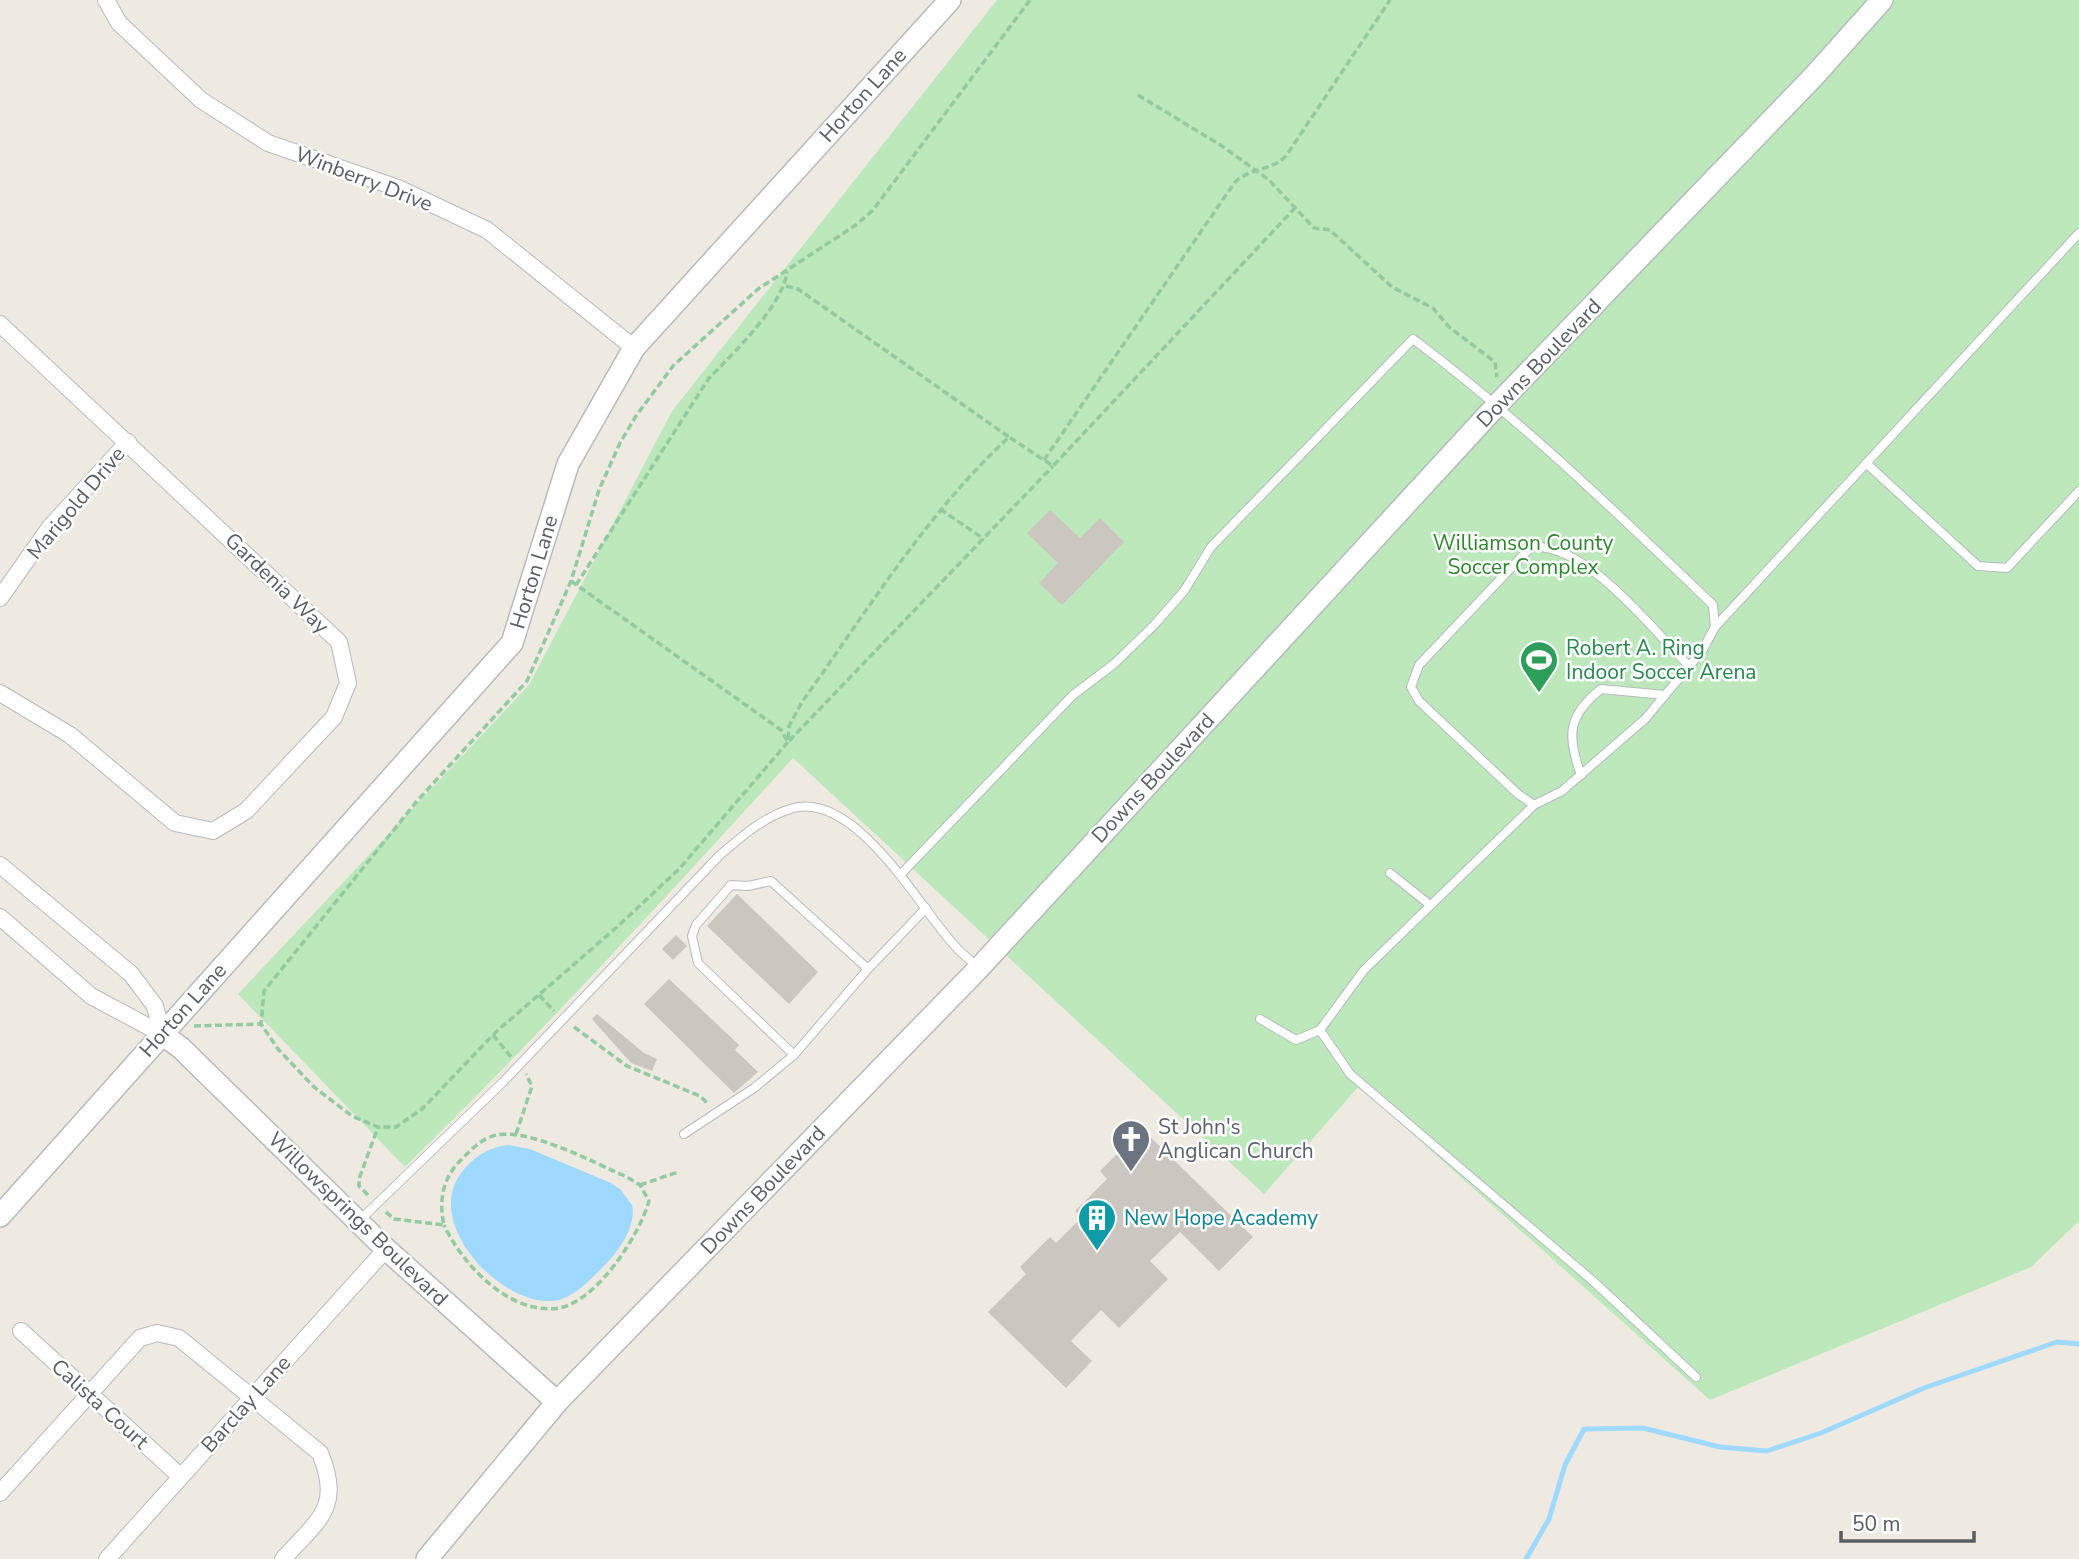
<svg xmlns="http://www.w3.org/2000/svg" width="2079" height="1559" viewBox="0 0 2079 1559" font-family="'Nunito Sans',sans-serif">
  <rect width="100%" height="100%" fill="#eeeae1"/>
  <!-- green -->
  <path fill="#bce8bb" d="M997,0H2079V1221L2031,1267L1710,1400L1359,1086L1264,1194L793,758C666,897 540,1035 405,1167L238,994L529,685L672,411Z"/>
  <!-- water -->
  <path fill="#a0d9ff" d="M508,1145L530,1149L611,1183L620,1189L632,1205C637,1226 618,1252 604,1266C592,1278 578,1293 562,1299C509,1316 414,1221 466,1167C478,1154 491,1147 508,1145Z"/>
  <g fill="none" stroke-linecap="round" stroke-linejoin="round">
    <!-- stream -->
    <polyline stroke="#a0d9ff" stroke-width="5" points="1526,1559 1549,1519 1565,1465 1584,1429 1643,1428 1720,1447 1767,1451 1821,1433 1924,1388 2057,1342 2079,1344"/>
  </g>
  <!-- building -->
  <g fill="#cbc7c0">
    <polygon points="1050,510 1080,538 1100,518 1124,542 1062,605 1039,583 1058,563 1027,533"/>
    <polygon points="737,894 818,972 789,1004 707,926"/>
    <polygon points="676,935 687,946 673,960 662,949"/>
    <polygon points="669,979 739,1045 735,1050 758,1072 734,1093 644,1004"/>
    <polygon points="597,1014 644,1053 657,1059 652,1071 631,1063 592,1019"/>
    <polygon points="1142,1129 1253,1237 1219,1271 1180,1232 1150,1261 1168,1279 1119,1328 1101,1310 1071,1341 1092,1361 1066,1388 988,1312 1026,1274 1020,1267 1050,1237 1056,1243 1082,1217 1075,1211 1107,1179 1100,1171"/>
  </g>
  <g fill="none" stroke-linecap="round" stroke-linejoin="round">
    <defs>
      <g id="service">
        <polyline points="1866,463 1978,566 2007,568 2079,491"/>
        <polyline points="1715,627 2079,233"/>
        <path d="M1581,775C1567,736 1567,716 1601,689L1665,695"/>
        <polyline points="1534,805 1364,970 1320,1030 1350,1074 1593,1281 1696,1377"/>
        <polyline points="1390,873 1430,905"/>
        <path d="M900,875L1073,695L1114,664L1155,624L1184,591L1211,547L1413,339C1521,420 1616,512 1713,605L1715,627L1702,651L1645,719L1562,791L1534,805L1518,794L1419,701L1411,687L1419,665L1531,547C1587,543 1651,628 1689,666"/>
        <polyline points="868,969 794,1055 698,963 692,936 696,925 731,885 748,886 771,881 868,969 926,908"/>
        <polyline points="1260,1019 1296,1040 1320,1030"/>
        <polyline points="684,1134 754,1088 794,1055"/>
        <path d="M360,1220L503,1082L719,856C741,837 762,818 790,809C855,788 920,909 955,946C962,954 971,961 979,968"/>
      </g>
      <g id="minor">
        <polyline points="106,0 119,23 201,100 268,143 398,188 487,230 634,348"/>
        <polyline points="0,324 339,642 348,683 334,717 246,811 213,831 175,823 70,735 0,693"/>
        <polyline points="0,598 50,527 128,442"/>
        <polyline points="0,865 131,974 155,1006 162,1034"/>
        <polyline points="0,917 91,996 162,1034"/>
        <polyline points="21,1331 180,1476"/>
        <path d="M0,1493L140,1338L157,1333L179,1338L320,1453C343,1508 318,1520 283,1559"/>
        <polyline points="107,1559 386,1249"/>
      </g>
      <g id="tertiary">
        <polyline points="162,1034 181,1048 386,1249 557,1402"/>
        <polyline points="0,1216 512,643 568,464 634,348 950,0"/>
        <polyline points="427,1559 557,1402 979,968 1497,405 1815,75 1882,0"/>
      </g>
    </defs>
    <!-- service casing -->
    <use href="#service" stroke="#b6babf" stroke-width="10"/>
    <!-- minor casing -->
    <use href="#minor" stroke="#b6babf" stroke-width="18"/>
    <!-- tertiary casing -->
    <use href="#tertiary" stroke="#b6babf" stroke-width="24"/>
    <!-- path -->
    <g stroke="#93caa0" stroke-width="3.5" stroke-dasharray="7 3.5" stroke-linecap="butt">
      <path d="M1030,0L873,210L856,225L758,289L673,366L636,416L620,443L599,490L571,581L527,681L417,801L264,991L261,1024L278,1049L314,1087L352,1116L378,1127H396L422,1109L496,1032L617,927L679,869L788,742L789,726L802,702C868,610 926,514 1009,437L1053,466L1295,208"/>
      <polyline points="1138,95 1222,146 1269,180 1314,228 1330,230 1392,287 1433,308 1449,327 1495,362 1497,377"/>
      <polyline points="786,286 798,289 1009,437"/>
      <path d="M1044,460L1235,182C1252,167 1269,172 1286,156L1390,0"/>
      <polyline points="940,509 984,539"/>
      <polyline points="571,581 781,730 788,742 1053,466"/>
      <path d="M576,585L709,378C733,354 783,305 787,272"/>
      <polyline points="539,995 554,1011"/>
      <polyline points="194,1026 261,1024"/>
      <polyline points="574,1027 627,1066 700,1096 708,1104"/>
      <polyline points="493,1035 512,1058"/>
      <polyline points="516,1134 532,1086 526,1074"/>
      <polyline points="640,1185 678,1172"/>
      <polyline points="368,1195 359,1186 359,1179 378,1127"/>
      <path d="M386,1212L394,1219L444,1225C439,1203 442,1181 457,1164C467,1154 476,1143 490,1137C522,1123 596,1164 627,1177L640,1185L649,1201C639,1236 597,1301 559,1308C510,1316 462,1264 444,1225"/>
    </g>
    <!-- service -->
    <use href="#service" stroke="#fff" stroke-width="8"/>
    <!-- minor -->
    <use href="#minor" stroke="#fff" stroke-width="16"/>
    <!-- tertiary -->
    <use href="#tertiary" stroke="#fff" stroke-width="21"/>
  </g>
  <!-- icons -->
  <defs>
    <symbol id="stadium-pin" viewBox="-11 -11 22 30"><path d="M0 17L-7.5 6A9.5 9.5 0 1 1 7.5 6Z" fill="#2e9e5b" stroke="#fff"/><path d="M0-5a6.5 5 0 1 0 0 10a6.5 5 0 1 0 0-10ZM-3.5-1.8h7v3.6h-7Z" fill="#fff"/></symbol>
    <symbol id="church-pin" viewBox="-11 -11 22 30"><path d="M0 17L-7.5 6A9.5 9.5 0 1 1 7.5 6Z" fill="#6b7280" stroke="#fff"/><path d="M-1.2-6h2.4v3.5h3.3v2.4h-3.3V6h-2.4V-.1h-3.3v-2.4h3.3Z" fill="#fff"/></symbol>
    <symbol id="building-pin" viewBox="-11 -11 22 30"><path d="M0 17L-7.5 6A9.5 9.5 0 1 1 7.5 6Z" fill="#0f9aa8" stroke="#fff"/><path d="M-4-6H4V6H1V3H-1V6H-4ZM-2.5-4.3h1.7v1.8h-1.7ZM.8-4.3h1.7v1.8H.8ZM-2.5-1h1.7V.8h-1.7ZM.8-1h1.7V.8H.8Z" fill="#fff"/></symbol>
  </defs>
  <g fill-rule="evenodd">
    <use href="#stadium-pin" x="1517" y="638" width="44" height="60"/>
    <use href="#church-pin" x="1109" y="1117" width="44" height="60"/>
    <use href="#building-pin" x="1075" y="1196" width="44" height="60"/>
  </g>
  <g text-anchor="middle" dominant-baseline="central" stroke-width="5" stroke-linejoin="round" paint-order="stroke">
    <!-- street labels -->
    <g font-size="21" fill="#595e63" stroke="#fff">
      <text transform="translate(863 95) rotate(-48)">Horton Lane</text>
      <text transform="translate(364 179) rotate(21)">Winberry Drive</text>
      <text transform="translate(1539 363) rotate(-46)">Downs Boulevard</text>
      <text transform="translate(76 503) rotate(-50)">Marigold Drive</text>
      <text transform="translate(534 572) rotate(-73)">Horton Lane</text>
      <text transform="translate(277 583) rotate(44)">Gardenia Way</text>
      <text transform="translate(1153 778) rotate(-47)">Downs Boulevard</text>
      <text transform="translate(183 1010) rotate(-48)">Horton Lane</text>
      <text transform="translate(763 1190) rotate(-46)">Downs Boulevard</text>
      <text transform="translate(358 1219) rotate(44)">Willowsprings Boulevard</text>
      <text transform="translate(100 1404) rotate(42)">Calista Court</text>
      <text transform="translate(246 1404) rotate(-48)">Barclay Lane</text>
    </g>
    <!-- park labels -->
    <g font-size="21" fill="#2e872e" stroke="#fff">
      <text x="1523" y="543">Williamson County<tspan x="1523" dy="24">Soccer Complex</tspan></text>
    </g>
    <!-- leisure labels -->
    <g font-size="21" fill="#27864d" stroke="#fff" text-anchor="start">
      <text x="1566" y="648">Robert A. Ring<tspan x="1566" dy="24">Indoor Soccer Arena</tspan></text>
    </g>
    <!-- worship labels -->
    <g font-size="21" fill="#5b616d" stroke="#fff" text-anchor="start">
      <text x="1158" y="1127">St John's<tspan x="1158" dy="24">Anglican Church</tspan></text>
    </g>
    <!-- culture labels -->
    <g font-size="21" fill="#0d838f" stroke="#fff" text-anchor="start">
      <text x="1124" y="1218">New Hope Academy</text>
    </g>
  </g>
  <!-- scale -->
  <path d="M1841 1531v10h133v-10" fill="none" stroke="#595e63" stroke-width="3.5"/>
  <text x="1852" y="1531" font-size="21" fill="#595e63" stroke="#ffffff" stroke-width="5" paint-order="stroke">50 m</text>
</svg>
